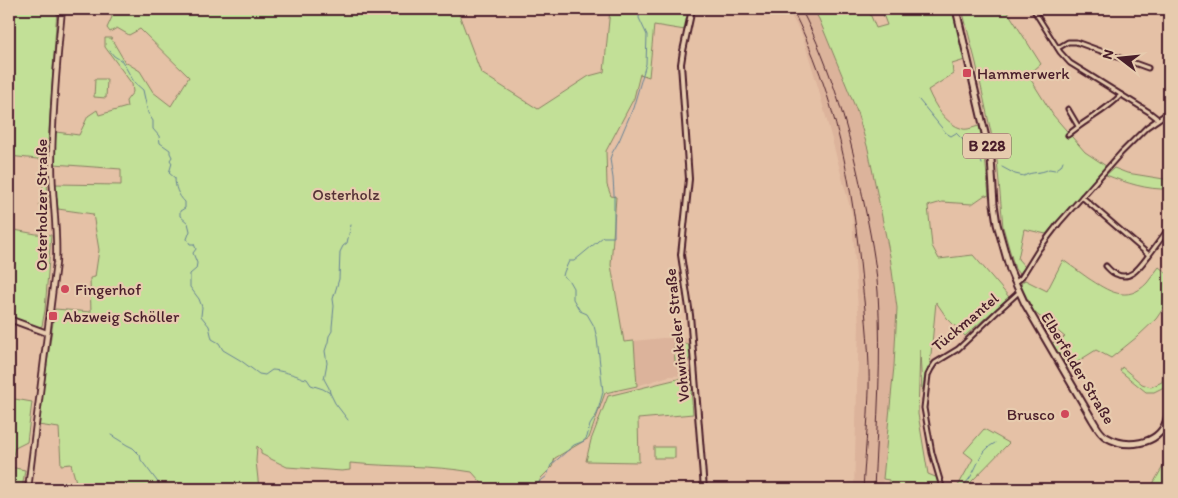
<svg xmlns="http://www.w3.org/2000/svg" width="1178" height="498" viewBox="0 0 1178 498" font-family="Itim,sans-serif">
  <rect width="100%" height="100%" fill="#e5c1a6"/>
  <filter id="ink" filterUnits="userSpaceOnUse"><feTurbulence type="fractalNoise" baseFrequency=".02" numOctaves="2"/><feDisplacementMap in="SourceGraphic" scale="10" xChannelSelector="R" yChannelSelector="G"/><feConvolveMatrix kernelMatrix="1 2 1 2 8 2 1 2 1" color-interpolation-filters="sRGB"/></filter>
  <g filter="url(#ink)">
    <!-- built -->
    <g fill="#dcb39b">
      <polygon points="787,9 813,9 819,19 856,109 868,149 890,256 897,308 894,366 882,489 854,489 859,325 852,215 818,87 805,44 801,33"/>
      <polygon points="663,338 688,338 693,375 669,376 637,386 634,341"/>
    </g>
    <!-- green -->
    <g fill="#c2e097" stroke="#868061">
      <polygon points="9,9 57,9 47,160 9,156"/>
      <path d="M111,9H457L481,73L538,109L589,76L604,72L610,9H689L685,30L654,25L649,77L640,74L634,98L606,151L607,185L611,196L616,197L611,265L624,342L634,341L637,386L605,393L589,438L555,458L552,467L541,478L536,489H487L472,472C432,465 391,467 350,463V470L342,471L287,467L261,454V450L257,446L256,461L259,489H78L71,464L61,465L59,428L38,425L55,309L91,312L90,278L95,277L99,250L93,214L58,209L55,184L121,185V169L54,164L56,132L79,135L88,116L97,110L99,115L127,107L126,101L133,92L132,84L105,47V38H111L125,62L140,71L153,92L171,106L189,77L140,29L129,35L117,28L110,32L107,28L112,17Z"/>
      <path d="M813,9H868L876,28L887,25L881,9H952L965,60L952,64L953,74L928,90C935,106 945,124 963,129C968,130 974,127 979,126L984,147L989,196L985,195L972,204L942,202L928,206L932,246L939,259L973,255L1009,297L965,336L947,318L936,302L930,365L925,375L922,393L920,350L918,414L928,474L943,480L945,489H889V480L883,479L894,366L897,308L890,256L868,149L856,109L819,19Z"/>
      <polygon points="962,9 1006,9 1041,64 1028,75 1053,115 1085,152 1106,166 1046,234 1024,229 1018,259 1025,267 1019,274 1015,269 1003,227 997,160 976,63"/>
      <polygon points="95,79 107,79 106,98 94,97"/>
      <path d="M1114,168L1127,173L1164,179L1169,175V189C1147,190 1127,183 1106,175Z"/>
      <polygon points="43,184 47,184 49,208 39,206"/>
      <polygon points="9,229 36,234 51,235 45,310 42,326 39,327 9,317"/>
      <path d="M1063,260C1071,266 1080,272 1088,278C1108,291 1127,304 1147,283C1151,278 1155,272 1159,267L1168,274H1169V300L1156,319L1137,337L1111,358L1096,350L1080,360L1069,369L1052,343L1065,337L1034,312L1021,286L1022,282L1025,280L1047,291Z"/>
      <polygon points="1169,341 1169,355 1164,387 1154,392 1146,392 1120,371 1122,367 1142,384 1151,387 1162,382 1164,363"/>
      <polygon points="674,343 689,344 691,356 689,360 675,362"/>
      <polygon points="690,376 693,414 638,419 639,462 586,461 591,440 608,396"/>
      <polygon points="9,398 32,402 27,442 15,448 10,467 25,470 22,489 9,489"/>
      <polygon points="984,429 1009,443 971,482 979,489 951,489 958,486 973,459 964,452"/>
      <rect x="654" y="447" width="21" height="11"/>
      <polygon points="1169,447 1169,481 1165,489 1150,489 1165,463"/>
    </g>
    <g fill="none" stroke-linecap="round" stroke-linejoin="round">
      <!-- stream -->
      <g stroke="#678295" stroke-width="1">
        <path d="M110,51L114,56L122,61L134,82L143,90L148,113L153,121V129L159,136L160,143L170,150V153L172,157L170,160L172,163L169,173L175,178C175,187 178,195 185,202V208L180,211V216L188,223L190,231L187,239L190,244H194L196,249L193,253L197,263L196,269L190,274V287L199,299L202,307L201,316L209,326L212,339L219,343L223,350L240,360L259,374L265,375L272,370C278,370 297,375 302,378L307,379L311,385L323,389L330,393L335,403L348,420"/>
        <polyline points="919,100 946,133 951,136 956,133 965,142 971,143 979,155 982,164"/>
        <path d="M1002,167L1015,174L1024,176C1032,171 1041,174 1049,169L1055,170L1061,166L1063,161"/>
        <polyline points="330,393 329,388 324,379 327,363 325,351 328,342 329,336 332,331 332,327 334,306 333,299 339,279 340,252 343,246 347,243 351,225"/>
        <polyline points="111,435 127,445 133,448 140,455 141,460 163,489"/>
        <polyline points="963,486 968,489"/>
        <polyline points="533,489 534,486 547,476 551,465 574,445 584,441 587,437 590,425 597,414 603,392 597,338 594,326 587,314 580,311 573,299 573,288 569,281 563,276 564,272 569,261 574,261 603,237 614,237 614,194 613,178 610,159 612,153 619,141 633,108 646,64 647,35 639,18 640,9"/>
        <path d="M955,489C959,488 963,486 966,483C978,470 978,451 995,443"/>
      </g>
      <defs>
        <g id="minor">
          <polyline points="1033,9 1060,52 1070,63 1149,112 1158,119"/>
          <polyline points="1058,48 1068,42 1076,42 1148,68"/>
          <polyline points="1068,109 1078,126"/>
          <path d="M1068,135C1085,120 1106,111 1121,95"/>
          <polyline points="1082,197 1149,255 1169,228"/>
          <path d="M1106,266C1109,269 1112,273 1116,274C1131,282 1141,265 1149,255"/>
          <polyline points="1016,282 1021,278 1039,249 1059,223 1121,153 1147,127 1169,112"/>
          <polyline points="942,489 942,487 932,453 924,408 928,375 931,369 935,363 958,349 999,310 1019,292"/>
        </g>
        <g id="tertiary">
          <polyline points="692,9 683,51 681,64 689,179 681,255 690,315 704,489"/>
          <polyline points="9,319 47,333"/>
        </g>
        <path id="secondary" d="M28,489L56,263C58,230 52,198 52,165C52,113 57,60 62,9"/>
        <path id="primary" d="M956,9L991,159L994,204L997,224L1010,270L1015,282L1025,304L1092,419C1096,425 1099,433 1106,437C1126,449 1158,445 1166,422C1170,412 1168,401 1168,391C1168,384 1168,378 1169,372"/>
      </defs>
      <!-- minor casing -->
      <use href="#minor" stroke="#4a1f2b" stroke-width="7"/>
      <!-- tertiary casing -->
      <use href="#tertiary" stroke="#4a1f2b" stroke-width="8"/>
      <!-- secondary casing -->
      <use href="#secondary" stroke="#4a1f2b" stroke-width="8"/>
      <!-- primary casing -->
      <use href="#primary" stroke="#4a1f2b" stroke-width="9"/>
      <!-- minor -->
      <use href="#minor" stroke="#e7cbae" stroke-width="3"/>
      <!-- tertiary -->
      <use href="#tertiary" stroke="#e7cbae" stroke-width="4"/>
      <!-- secondary -->
      <use href="#secondary" stroke="#e7cbae" stroke-width="4.5"/>
      <!-- primary -->
      <use href="#primary" stroke="#e7cbae" stroke-width="5"/>
      <!-- rail -->
      <g stroke="#4a1f2b" stroke-width="1">
        <path d="M792,9C836,95 853,186 862,282C866,318 870,355 869,391C868,424 865,457 863,489"/>
        <path d="M801,9C832,69 851,136 864,203C870,232 876,262 878,292C882,358 877,424 874,489"/>
      </g>
    </g>
  </g>
  <!-- markers -->
  <g fill="#d1495b" stroke="#e7cbae" stroke-width="2">
    <rect x="962" y="68" width="10" height="10" rx="2.5"/>
    <circle cx="65" cy="289" r="5"/>
    <rect x="48" y="311" width="10" height="10" rx="2.5"/>
    <circle cx="1065" cy="414" r="5"/>
  </g>
  <g text-anchor="middle" dominant-baseline="central" stroke-width="4.5" stroke-linejoin="round" paint-order="stroke">
    <!-- shield labels -->
    <rect fill="#e7cbae" stroke="#795352" stroke-width="1" x="963" y="133.5" width="48" height="25" rx="4"/>
    <g font-size="15" font-weight="bold" fill="#4a1f2b">
      <text x="987" y="146">B 228</text>
    </g>
    <!-- poi labels -->
    <g font-size="16" fill="#4a1f2b" stroke="#e7cbae" text-anchor="start">
      <text x="977" y="73">Hammerwerk</text>
      <text x="75" y="289">Fingerhof</text>
      <text x="63" y="316">Abzweig Schöller</text>
      <text x="1055" y="414" text-anchor="end">Brusco</text>
    </g>
    <!-- park labels -->
    <g font-size="16" fill="#563236" stroke="#e7cbae">
      <text x="346" y="194">Osterholz</text>
    </g>
    <!-- street labels -->
    <g font-size="16" fill="#4a1f2b" stroke="#e7cbae">
      <text transform="translate(41 205) rotate(-90)">Osterholzer Straße</text>
      <text transform="translate(965 322) rotate(-40)">Tückmantel</text>
      <text transform="translate(677 335) rotate(-96)">Vohwinkeler Straße</text>
      <text transform="translate(1078 368) rotate(59)">Elberfelder Straße</text>
    </g>
  </g>
  <!-- margin -->
  <rect width="1178" height="498" fill="none" stroke="#e7cbae" stroke-width="30"/>
  <rect x="15" y="15" width="1148" height="468" fill="none" stroke="#4a1f2b" stroke-width="2" filter="url(#ink)"/>
  <!-- north arrow -->
  <g transform="translate(1120 58) rotate(286)" stroke="#e7cbae" stroke-width="4" paint-order="stroke">
  <path d="M0-4L9 19L0 12L-9 19Z" fill="#4a1f2b"/>
  <text y="-8" font-size="14" font-weight="bold" text-anchor="middle" fill="#4a1f2b">N</text>
  </g>
</svg>
